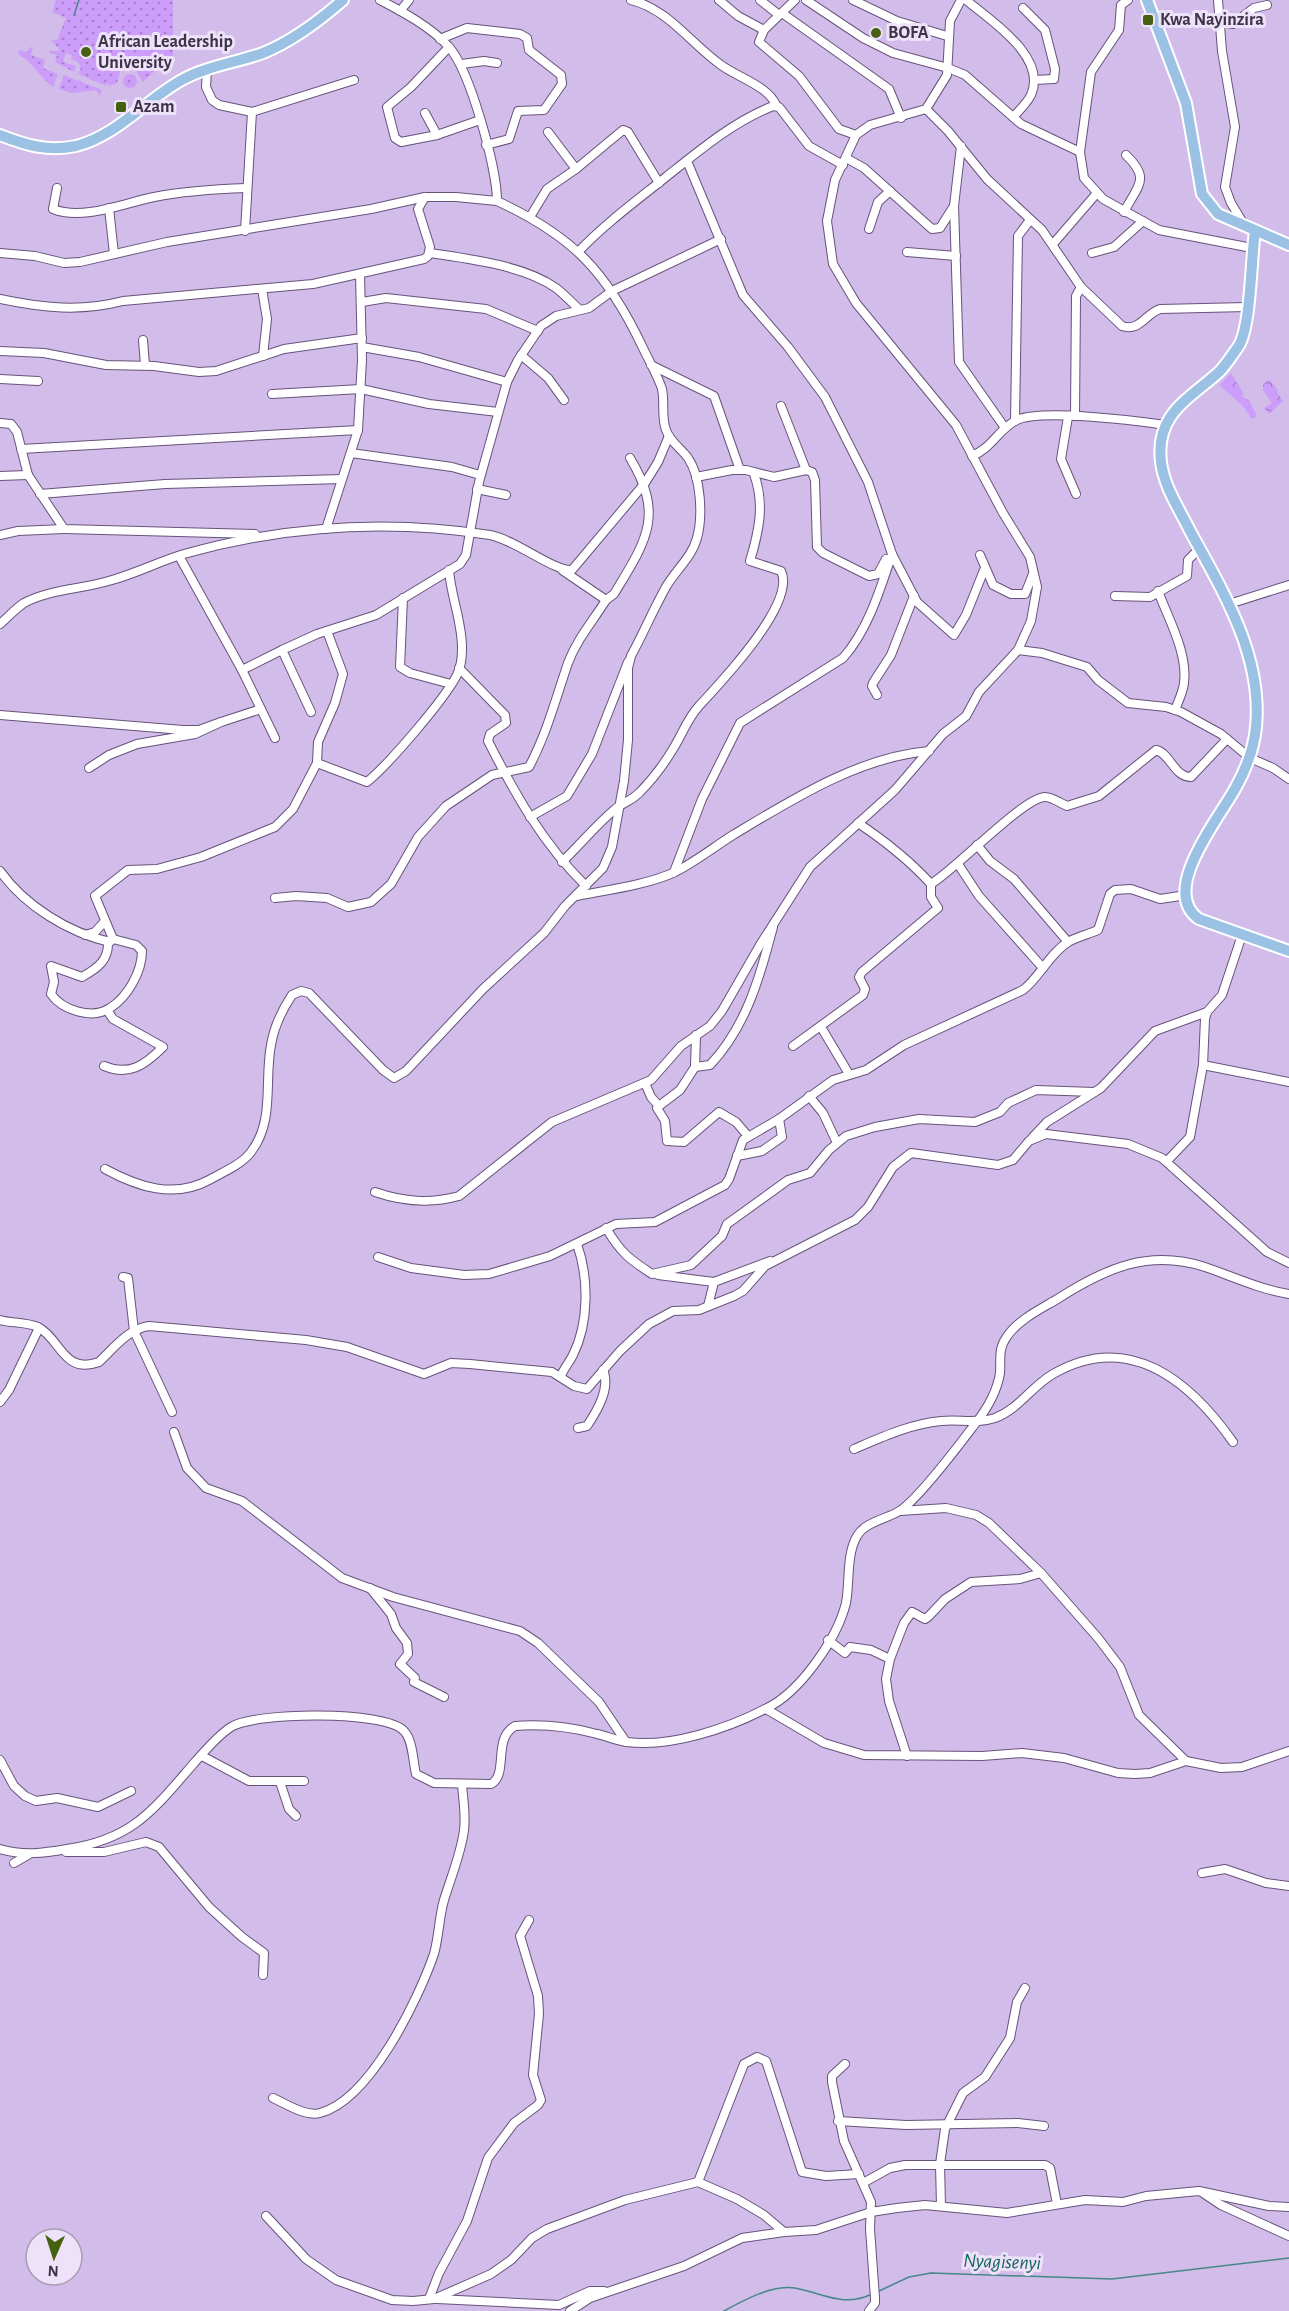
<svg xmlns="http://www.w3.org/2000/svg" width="1289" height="2311" viewBox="0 0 1289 2311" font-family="'Alegreya Sans',sans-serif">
  <defs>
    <pattern id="grass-dots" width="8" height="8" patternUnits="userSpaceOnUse" patternTransform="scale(1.5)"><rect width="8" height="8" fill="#cd9dfa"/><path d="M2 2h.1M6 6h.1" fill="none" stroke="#a881cc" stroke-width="1.8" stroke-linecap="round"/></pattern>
    <pattern id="park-crowns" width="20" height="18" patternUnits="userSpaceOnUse" patternTransform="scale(1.5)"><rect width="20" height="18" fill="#cd9dfa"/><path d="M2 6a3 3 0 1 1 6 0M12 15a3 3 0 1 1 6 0" fill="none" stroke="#a881cc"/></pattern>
  </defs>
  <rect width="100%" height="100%" fill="#d2bce9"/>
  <!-- grass -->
  <g fill="url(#grass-dots)">
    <polygon points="56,0 173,0 173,64 155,71 143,82 136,71 129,69 120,71 117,83 109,86 107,83 106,86 78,74 81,68 78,62 71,59 72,55 66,53 63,62 76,66 74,72 55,62 57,55 48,52 60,50 51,40 57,40 66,18 52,12"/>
    <path d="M30,47L33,48L31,55L45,60L43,68L58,74L53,87C39,77 33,62 18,54L19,50L27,52Z"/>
    <circle cx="130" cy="81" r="7"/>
    <polygon points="64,75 102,90 100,96 96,90 72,93 59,89"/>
  </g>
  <!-- park -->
  <g fill="url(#park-crowns)">
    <polygon points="1231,373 1244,394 1241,396 1249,400 1257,416 1252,419 1242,405 1219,385"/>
    <polygon points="1269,379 1278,390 1277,392 1283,401 1269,414 1264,408 1272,403 1263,390 1263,385"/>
  </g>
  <!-- pitch -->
  <polygon fill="#cd9dfa" points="159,46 165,62 140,69 135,53"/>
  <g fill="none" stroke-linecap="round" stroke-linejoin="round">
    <!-- stream -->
    <g stroke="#458887" stroke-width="1.5">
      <polyline points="74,15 79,0"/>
      <polyline points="879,2291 909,2277 931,2273 1112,2279 1289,2258"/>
      <path d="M724,2311C744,2300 771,2285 795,2288C823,2293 843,2308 872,2294"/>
    </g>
    <defs>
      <g id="minor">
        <path d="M631,0C668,9 691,44 721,65C737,77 768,86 776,105"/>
        <polyline points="719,0 738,16 764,30"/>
        <polyline points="760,0 779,15"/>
        <polyline points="795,0 764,30 759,42 799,76 839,129 856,135"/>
        <polyline points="806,0 863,38 893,53 948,68 965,75 1021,124 1080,152"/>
        <polyline points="853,0 897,21 947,36"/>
        <path d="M966,0C991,21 1048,57 1031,95C1027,103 1019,111 1013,117"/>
        <polyline points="1128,0 1121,5 1119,30 1091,72 1080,152 1084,178 1103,199 1159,230 1252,248"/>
        <polyline points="1218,0 1222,51 1235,127 1225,187 1231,203 1245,226"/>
        <polyline points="1023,8 1045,30 1055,69 1054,79 1034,80"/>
        <polyline points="400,11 409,0"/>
        <polyline points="782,13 889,89 901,118"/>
        <polyline points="1221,22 1233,24 1254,8 1267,5"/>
        <polyline points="440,39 467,28 520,34 527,38 529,50 561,75 562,84 544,110 518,111 509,139 486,145"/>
        <polyline points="449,47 411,87 387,107 395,138 401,142 437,135 480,120"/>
        <polyline points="462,64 484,61 497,63"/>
        <polyline points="207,69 206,87 212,100 219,105 252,112 354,80"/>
        <path d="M926,109L948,131L987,179L1042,230L1081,287L1122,326C1140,332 1145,314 1160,309L1247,307"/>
        <polyline points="425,113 437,135"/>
        <polyline points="548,132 576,169"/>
        <polyline points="961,146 954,206 959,362 1005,428"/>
        <polyline points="846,158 864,168 932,229 940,228 954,206"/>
        <polyline points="687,161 743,295 788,347 825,397 868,482 892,554 917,602 954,635 966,615 984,570"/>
        <path d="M57,188L53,209C83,221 124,203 154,197C184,191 216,189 247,188"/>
        <polyline points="109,208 114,254"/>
        <path d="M1124,212C1138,185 1151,179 1126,155"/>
        <polyline points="530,217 547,189 576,169 623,130 628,132 659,183"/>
        <polyline points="869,229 878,202 890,191"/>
        <polyline points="245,231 252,112"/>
        <polyline points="1053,244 1097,193"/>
        <path d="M579,251C606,223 636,201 666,177C700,150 733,122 773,106L779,107L809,146L843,165"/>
        <polyline points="907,252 956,256"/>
        <polyline points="0,253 35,256 64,263 80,262 167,242 371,209 425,197 456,197 497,201"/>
        <path d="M430,253C469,259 523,265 556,288C564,294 572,303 580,310"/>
        <polyline points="1092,253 1114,247 1143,221"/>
        <polyline points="262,289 267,319 263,356"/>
        <path d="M0,299C42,308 81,312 123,301L313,284L424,259L428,256L430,247L418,209L425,197"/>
        <polyline points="362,302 386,298 486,309 538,331"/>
        <polyline points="143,340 145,365"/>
        <polyline points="362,347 419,357 507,382"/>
        <polyline points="0,351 44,353 106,365 154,366 199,372 216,371 284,349 362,338"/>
        <polyline points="521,355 548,378 564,400"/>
        <polyline points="651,365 714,396 740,470"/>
        <polyline points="0,379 38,381"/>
        <polyline points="272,394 361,389 429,404 498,412"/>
        <polyline points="781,406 806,470"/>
        <polyline points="1075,416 1076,296 1081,287"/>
        <polyline points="1068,417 1061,459 1076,494"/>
        <polyline points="1015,421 1018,236 1030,220"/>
        <polyline points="0,423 11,424 17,432 28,475 64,529 255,534"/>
        <polyline points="21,449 358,430"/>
        <polyline points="351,453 452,467 480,475"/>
        <path d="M972,456C993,447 997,431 1015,421C1037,408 1138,421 1166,425"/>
        <polyline points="0,476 28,475"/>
        <polyline points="696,477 732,470 746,470 774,477 806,470 812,472 815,480 817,547 823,553 869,576 878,574 886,559"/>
        <polyline points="477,489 506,495"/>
        <polyline points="40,494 165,484 342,479"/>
        <polyline points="326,529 358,430 362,360 360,274"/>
        <polyline points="0,535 18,531 64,529"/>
        <polyline points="980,555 993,585 1011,594 1025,594 1033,574"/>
        <polyline points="179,556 242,670 282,650"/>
        <path d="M562,570L606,600L614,594C646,541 665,516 630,458"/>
        <path d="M1158,591C1168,618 1188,653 1184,683C1183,692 1178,702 1175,710"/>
        <polyline points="1115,596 1150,597 1187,576 1188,560 1200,548"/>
        <polyline points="403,598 400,667 410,673 451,684"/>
        <polyline points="1229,604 1289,585"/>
        <path d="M0,624C8,617 16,608 24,603C50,589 84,589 112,580C137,573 160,561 184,554C284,526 387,519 490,535C516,540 555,572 572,570L645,483L658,462L669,436"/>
        <polyline points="1018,650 1042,653 1087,667 1098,680 1128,703 1166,707 1181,712 1221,734 1250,758 1273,768 1289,779"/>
        <path d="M459,668L505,715L506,723L490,734L488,741C515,794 543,844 586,886"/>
        <polyline points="242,670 275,738"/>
        <polyline points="877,695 872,686 873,683 891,655 914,596"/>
        <polyline points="311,712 282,650 317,634 376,615 460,564 466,555 479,482 507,382 518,360 541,326 556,316 589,308 612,291 721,239"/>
        <polyline points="0,715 183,730 199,730 221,722 195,734 137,744 109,755 89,768"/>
        <polyline points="221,722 261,709"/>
        <polyline points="317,763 318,742 335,703 343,674 327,631"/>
        <polyline points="530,817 567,796 592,754 628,662"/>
        <polyline points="977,845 990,861 1014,879 1068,942"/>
        <path d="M562,862C580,845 595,826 614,810C622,803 633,800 640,792C652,780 664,764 673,749C682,735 687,719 699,706C720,683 797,603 781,571L750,561C759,531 765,504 754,474"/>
        <polyline points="958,864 979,896 1043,968"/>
        <path d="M0,871C25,906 69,933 110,942L113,939L95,896L128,870L157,869L201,857L275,827L293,809L317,763L367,782C389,764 444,700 457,675C461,667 462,657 462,648C462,621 451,597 449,570"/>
        <path d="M674,872L702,799L740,723L843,658C868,630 880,590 892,554"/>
        <path d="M931,884C955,870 1024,797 1045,797C1052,797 1060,803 1067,806L1099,796L1156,750C1170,753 1174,777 1191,777L1227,739"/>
        <path d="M577,896C607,890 647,885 675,872C695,862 714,847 733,835C793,799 859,757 929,751"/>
        <path d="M275,898L296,896L327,898L348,907L371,902L391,884L418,837L446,806L492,775L529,767C547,733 556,698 568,663C577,639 593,621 606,600"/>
        <polyline points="85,935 95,932 105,921"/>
        <polyline points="1242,935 1222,995 1207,1012 1205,1019 1203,1065 1289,1082"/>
        <path d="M108,941C109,960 98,968 82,977L51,966L54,982L51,994C62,1010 92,1020 110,1008C128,997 142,971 142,951L136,945L113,939"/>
        <polyline points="821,1027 849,1074"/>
        <path d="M793,1046L863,995L865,989L859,977L862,972L938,908L931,897V884C909,860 885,841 858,823"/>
        <path d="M104,1066C129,1076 144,1066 163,1047L113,1019L107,1010"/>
        <path d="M695,1067L710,1065C746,1027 760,977 773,927"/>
        <polyline points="645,1083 651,1097 659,1106 680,1090 695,1067 696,1035"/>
        <polyline points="809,1096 823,1113 837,1143"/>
        <polyline points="659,1106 657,1108 665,1121 667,1141 684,1142 719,1112 736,1122 748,1136"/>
        <polyline points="1032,1138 1047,1122 1101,1088 1155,1031 1207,1012"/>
        <polyline points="737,1156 762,1151 782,1137 779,1119"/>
        <polyline points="1167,1161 1190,1137 1203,1065"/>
        <path d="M105,1169C138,1187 174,1199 209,1180C223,1172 241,1165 251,1152C275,1121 264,1081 271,1045C274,1027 282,1010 292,995L301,991L309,993L383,1070L394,1078L406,1071L483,989L544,933L565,906L603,868L612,847L624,781L628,740V668L631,656C643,634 653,610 666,587C675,571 692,557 697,538C703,516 701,477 688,458C681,448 670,442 666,430C661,417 665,402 662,389C658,376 649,361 643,348C607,272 573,236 497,201C497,168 470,71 449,47C431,27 403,12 380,0"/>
        <path d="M375,1192C404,1202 430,1204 459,1196L552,1122L651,1080L681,1046L710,1026L722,1011L760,945L810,867L895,790L943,734L966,716L979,692L1018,650L1031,621L1037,587L1030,557L1022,544L1003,513L956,425L856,303L833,264L827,221L835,180L856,135L870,125L926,109L947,75L950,21L961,0"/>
        <path d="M606,1228C621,1253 629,1259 652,1274L691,1265L722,1236L727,1224L788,1180L810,1173L829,1150L846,1136L875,1127L919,1119L975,1122L1000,1112L1008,1103L1036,1090L1094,1092"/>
        <path d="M378,1257L411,1268L464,1275L489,1274L550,1256L616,1224L655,1222L725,1185L729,1179L743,1140L779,1119L833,1080L866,1070L904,1045L1023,990C1040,977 1049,954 1068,942C1077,937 1089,934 1098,930L1110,894L1115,890L1131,889L1160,899L1187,895"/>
        <polyline points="658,1275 714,1282 770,1261"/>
        <polyline points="123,1277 128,1278 134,1331 172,1412"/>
        <polyline points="708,1306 714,1282"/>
        <path d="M0,1320C11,1323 27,1322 38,1327C61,1339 63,1375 99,1362C114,1348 128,1329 149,1326L306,1340L347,1347L424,1374L451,1363L470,1364L552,1372L574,1386L587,1389L620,1351L649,1324L673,1311L699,1310L734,1296L743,1291L765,1266L855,1220L868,1207L893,1167L911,1153L998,1165L1013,1160L1029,1141L1046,1134L1128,1144L1162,1158L1267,1252L1289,1263"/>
        <path d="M561,1376C564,1368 569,1363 573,1355C589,1323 589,1278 577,1244"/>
        <polyline points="0,1402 9,1390 39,1328"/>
        <path d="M578,1428L587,1426C597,1411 611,1388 603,1370"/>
        <polyline points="174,1432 187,1468 206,1488 242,1501 342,1578 393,1597 520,1631 538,1643 599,1702 626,1742"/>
        <path d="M854,1449C882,1437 910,1424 941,1421C959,1419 977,1424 995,1418C1019,1409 1032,1386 1053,1374C1129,1330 1190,1381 1233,1442"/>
        <polyline points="900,1511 946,1508 976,1515 989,1523 1041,1573 1098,1638 1120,1667 1139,1715 1186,1761 1221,1768 1242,1767 1289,1751"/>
        <polyline points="370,1588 391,1614 396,1628 407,1643 408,1654 400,1664 415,1678 414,1682 444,1697"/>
        <polyline points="828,1640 845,1653 850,1647 871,1650 890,1659 904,1623 912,1612 925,1619 928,1617 945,1599 971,1582 1020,1579 1041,1573"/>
        <polyline points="890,1659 886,1679 889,1701 907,1756"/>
        <polyline points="766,1709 824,1743 864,1755 982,1756 1022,1753 1064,1758 1118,1773 1135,1774 1150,1773 1186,1761"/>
        <polyline points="202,1756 249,1781 304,1781"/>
        <polyline points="0,1760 14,1786 25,1796 36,1801 57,1798 98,1807 131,1791"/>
        <polyline points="280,1782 289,1809 296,1816"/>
        <path d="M0,1849C24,1856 44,1853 67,1849C134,1839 154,1809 195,1762C206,1750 217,1736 231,1727C254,1712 385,1710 404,1731C413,1740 413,1762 416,1774L434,1783L491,1784C509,1774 492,1739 515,1726C542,1724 571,1727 597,1734C607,1736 617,1741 627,1742C670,1748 729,1728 767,1708C800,1692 837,1639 846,1603C850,1582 846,1555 857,1536C866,1521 888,1519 901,1510C921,1496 959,1445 975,1424C987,1409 997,1392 1000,1373C1001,1361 998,1349 1006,1338C1017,1320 1041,1309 1059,1298C1106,1268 1149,1249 1205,1267C1234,1277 1259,1289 1289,1294"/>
        <polyline points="66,1852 104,1852 146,1842 159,1847 209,1907 242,1937 264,1953 263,1975"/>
        <polyline points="14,1863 28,1855"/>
        <polyline points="1202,1873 1225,1869 1266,1883 1289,1886"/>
        <polyline points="845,2064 832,2076 832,2082 844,2141 871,2202 870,2229 875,2298 875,2303 869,2311"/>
        <path d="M273,2098C286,2104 306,2117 320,2113C370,2100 418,2000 434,1954C439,1936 439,1917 444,1900C451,1877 461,1854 464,1830C466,1815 463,1799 462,1784"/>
        <polyline points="838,2121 906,2125 1018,2123 1044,2126"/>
        <polyline points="698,2182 744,2064 757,2057 766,2061 802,2172 826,2176 859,2174"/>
        <polyline points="863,2183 890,2168 905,2165 1045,2165 1050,2168 1057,2204"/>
        <polyline points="1203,2193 1221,2205 1289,2236"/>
        <polyline points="941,2206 940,2164 945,2129 963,2093 985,2077 1010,2038 1017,2002 1025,1988"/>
        <polyline points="266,2216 306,2259 336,2280 392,2300 413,2301 434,2299 491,2274 511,2260 532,2238 547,2229 625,2200 698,2182 737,2199 764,2215 784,2232"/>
        <polyline points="429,2299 439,2273 467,2221 488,2158 514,2123 538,2105 541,2100 533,2075 539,2014 538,1996 520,1936 529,1920"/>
        <polyline points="437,2299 559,2305 590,2291 604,2291"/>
        <polyline points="570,2311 590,2298 684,2266 742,2238 784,2232 816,2230 871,2212 897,2208 925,2205 1007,2213 1085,2200 1123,2202 1146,2196 1199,2191 1269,2206 1289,2207"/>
      </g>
      <g id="major">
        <polyline points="1147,0 1186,103 1202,194 1218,214 1289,245"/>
        <path d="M0,135C25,145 48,152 76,146C116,136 145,101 180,81C206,66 235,63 263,53C293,41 319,21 343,0"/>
        <path d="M1255,231C1251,257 1251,329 1238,347C1232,355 1226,365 1219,372C1189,399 1155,414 1161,462C1164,486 1178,507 1189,529C1222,590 1263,655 1256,727C1254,748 1246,769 1236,787C1221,816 1158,891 1199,919L1289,951"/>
      </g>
    </defs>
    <!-- minor casing -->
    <use href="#minor" stroke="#67537b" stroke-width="10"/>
    <!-- major casing -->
    <use href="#major" stroke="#fff" stroke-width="14"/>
    <!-- minor -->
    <use href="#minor" stroke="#fff" stroke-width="8"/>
    <!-- major -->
    <use href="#major" stroke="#9bc2e4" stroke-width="10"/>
  </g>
  <!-- markers -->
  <g fill="#45600f" stroke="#ede2f9" stroke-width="2">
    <rect x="1142" y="14" width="12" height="12" rx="3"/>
    <circle cx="876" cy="33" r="6"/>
    <circle cx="86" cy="52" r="6"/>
    <rect x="115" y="101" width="12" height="12" rx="3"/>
  </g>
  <g text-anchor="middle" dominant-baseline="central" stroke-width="6" stroke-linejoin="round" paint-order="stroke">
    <!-- poi labels -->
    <g font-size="18" font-weight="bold" fill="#3d3447" stroke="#ede2f9" text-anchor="start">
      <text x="1160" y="20">Kwa Nayinzira</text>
      <text x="888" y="33">BOFA</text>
      <text x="98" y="42">African Leadership<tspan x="98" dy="21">University</tspan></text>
      <text x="133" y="107">Azam</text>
    </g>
    <!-- water labels -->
    <g font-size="20" font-style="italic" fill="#13655f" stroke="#ede2f9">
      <text transform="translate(1002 2262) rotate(2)">Nyagisenyi</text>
    </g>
  </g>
  <!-- north arrow -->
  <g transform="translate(54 2257) rotate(183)"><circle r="28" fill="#ede2f9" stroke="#a79cb2" stroke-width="1.5"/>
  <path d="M0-4.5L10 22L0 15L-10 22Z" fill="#45600f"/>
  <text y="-9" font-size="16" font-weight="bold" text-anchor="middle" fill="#3d3447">N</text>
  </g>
</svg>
